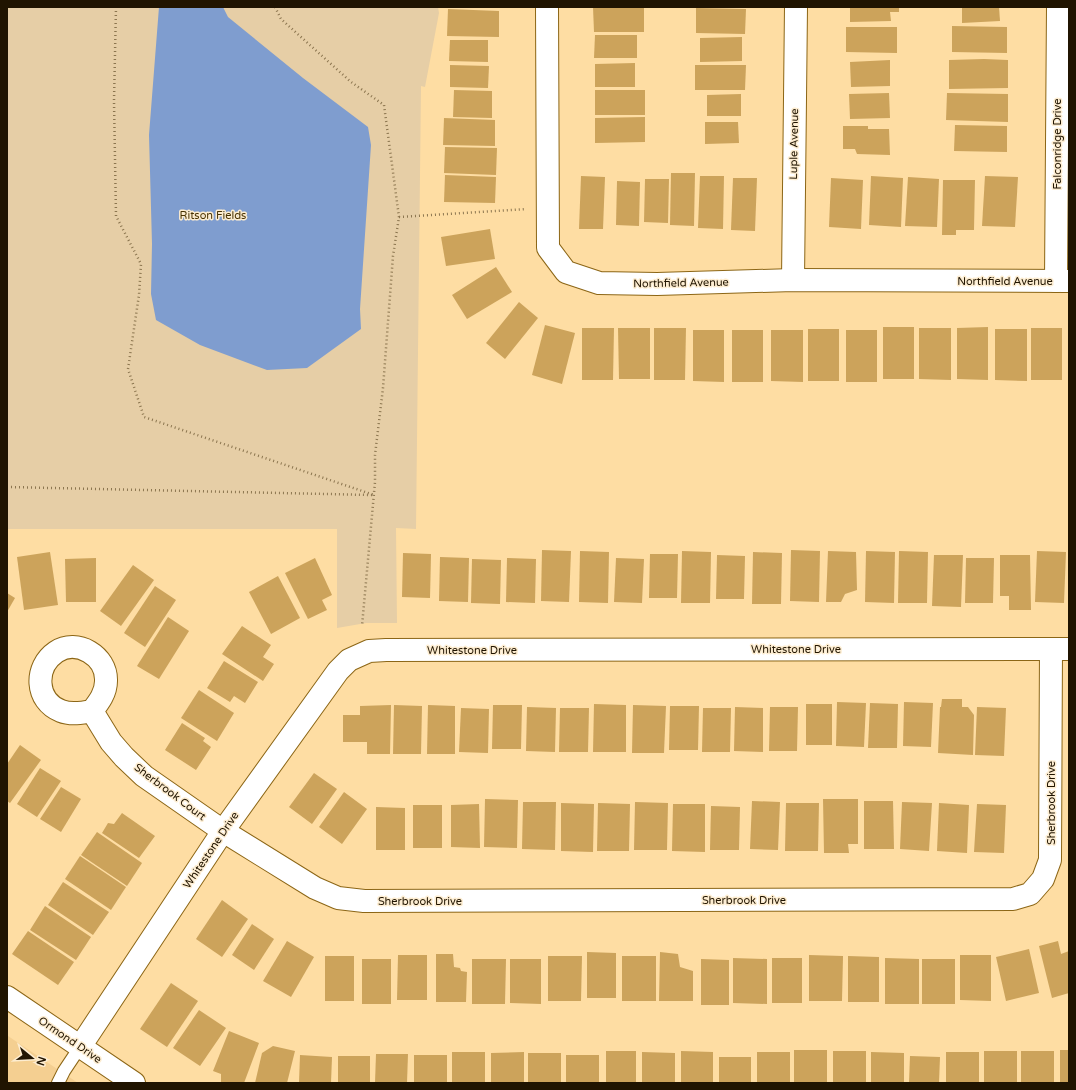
<svg xmlns="http://www.w3.org/2000/svg" width="1076" height="1090" viewBox="0 0 1076 1090" font-family="'Varela Round',sans-serif">
  <rect width="100%" height="100%" fill="#fedda3"/>
  <!-- built -->
  <polygon fill="#f4cf91" points="8,1036 78,1083 7,1083 7,1037"/>
  <!-- green -->
  <polygon fill="#e6cea6" points="7,7 438,7 439,13 425,87 421,86 416,529 396,528 397,623 366,623 337,628 337,529 7,529"/>
  <!-- water -->
  <polygon fill="#7f9dcf" points="159,7 223,7 228,17 303,78 368,127 371,145 360,309 361,329 307,368 267,370 200,345 156,320 151,294 152,244 149,135"/>
  <!-- building -->
  <g fill="#cca35b">
    <polygon points="593,7 644,7 644,32 594,32"/>
    <polygon points="850,7 899,7 899,12 890,12 891,21 850,22"/>
    <polygon points="962,7 999,7 1000,21 962,23"/>
    <polygon points="696,8 746,9 745,34 696,33"/>
    <polygon points="448,9 499,11 499,37 447,36"/>
    <polygon points="952,26 1007,27 1007,53 952,52"/>
    <polygon points="846,27 897,27 897,53 846,52"/>
    <polygon points="595,35 637,35 637,58 594,58"/>
    <polygon points="742,37 742,61 700,62 700,38"/>
    <polygon points="450,40 488,40 488,62 449,61"/>
    <polygon points="984,59 1008,60 1008,88 949,89 949,60"/>
    <polygon points="890,60 890,86 851,87 850,62"/>
    <polygon points="635,63 635,87 595,87 595,64"/>
    <polygon points="450,65 489,66 488,88 450,87"/>
    <polygon points="695,65 746,65 745,90 695,90"/>
    <polygon points="454,90 492,91 492,118 453,117"/>
    <rect x="595" y="90" width="50" height="25"/>
    <polygon points="889,93 890,118 850,119 849,94"/>
    <polygon points="947,93 1008,94 1008,122 946,120"/>
    <polygon points="741,94 741,116 707,116 707,95"/>
    <polygon points="645,117 645,142 595,143 595,118"/>
    <polygon points="444,118 495,120 495,146 443,145"/>
    <polygon points="705,122 738,122 739,143 705,144"/>
    <polygon points="955,125 1007,126 1007,152 954,151"/>
    <polygon points="843,126 868,126 868,129 889,129 890,155 857,154 855,149 843,149"/>
    <polygon points="445,147 497,148 496,175 444,173"/>
    <polygon points="671,173 695,173 694,226 670,225"/>
    <polygon points="445,175 496,177 495,203 444,202"/>
    <polygon points="581,176 605,177 603,229 579,229"/>
    <polygon points="700,176 724,176 723,229 698,228"/>
    <polygon points="871,176 903,178 901,227 869,225"/>
    <polygon points="985,176 1018,177 1015,227 982,226"/>
    <polygon points="908,177 939,179 937,227 905,226"/>
    <polygon points="733,178 757,178 755,231 731,230"/>
    <polygon points="831,178 863,180 861,229 829,227"/>
    <polygon points="645,179 669,179 668,223 644,222"/>
    <polygon points="943,180 975,180 974,230 956,230 956,235 942,235"/>
    <polygon points="617,181 640,182 639,226 616,225"/>
    <polygon points="490,229 495,259 446,266 441,237"/>
    <polygon points="496,267 512,292 467,319 452,295"/>
    <polygon points="519,302 538,318 505,359 486,343"/>
    <polygon points="545,325 575,333 562,384 532,375"/>
    <rect x="883" y="327" width="31" height="52"/>
    <polygon points="988,327 988,380 957,379 957,328"/>
    <polygon points="582,328 614,328 613,380 582,380"/>
    <polygon points="618,328 650,328 650,379 619,379"/>
    <polygon points="654,328 686,328 685,380 654,380"/>
    <polygon points="919,328 951,328 951,380 919,379"/>
    <rect x="1031" y="328" width="31" height="52"/>
    <rect x="808" y="329" width="31" height="52"/>
    <polygon points="995,329 1027,329 1027,381 995,380"/>
    <polygon points="693,330 724,330 724,382 693,381"/>
    <rect x="732" y="330" width="31" height="52"/>
    <polygon points="771,330 803,330 803,382 771,381"/>
    <rect x="846" y="330" width="31" height="52"/>
    <polygon points="542,550 571,551 569,602 541,601"/>
    <polygon points="791,550 820,551 819,602 790,601"/>
    <polygon points="580,551 609,552 608,603 579,602"/>
    <polygon points="682,551 711,552 710,603 681,603"/>
    <polygon points="828,551 856,552 857,590 845,594 841,602 826,602"/>
    <polygon points="866,551 895,552 894,603 865,602"/>
    <polygon points="899,551 928,552 927,603 898,603"/>
    <polygon points="1037,551 1066,552 1064,603 1035,602"/>
    <polygon points="50,552 58,605 24,610 17,557"/>
    <polygon points="753,552 782,553 781,604 752,604"/>
    <polygon points="403,553 431,554 430,598 402,597"/>
    <polygon points="650,554 678,554 677,598 649,598"/>
    <polygon points="717,555 745,556 744,599 716,599"/>
    <polygon points="934,555 963,555 961,607 932,606"/>
    <polygon points="1000,555 1030,555 1031,610 1009,610 1009,596 1000,596"/>
    <polygon points="440,557 469,558 468,602 439,601"/>
    <polygon points="96,558 96,602 66,602 65,559"/>
    <polygon points="315,558 332,595 322,600 327,610 308,619 285,573"/>
    <polygon points="507,558 536,559 535,603 506,602"/>
    <polygon points="616,558 644,559 642,603 614,602"/>
    <polygon points="966,558 994,558 993,603 965,603"/>
    <polygon points="472,559 501,560 500,604 471,603"/>
    <polygon points="133,565 154,580 121,626 100,611"/>
    <polygon points="278,576 300,618 271,634 249,592"/>
    <polygon points="155,586 176,600 145,647 124,633"/>
    <polygon points="7,593 15,598 7,612"/>
    <polygon points="168,617 189,631 159,679 137,666"/>
    <polygon points="242,626 271,645 263,657 274,664 263,681 222,654"/>
    <polygon points="224,661 258,682 245,703 234,696 230,702 207,688"/>
    <polygon points="199,690 234,713 217,741 181,718"/>
    <polygon points="942,699 962,699 962,707 968,707 974,715 973,755 938,753 940,707 941,707"/>
    <polygon points="837,702 866,703 864,747 836,746"/>
    <polygon points="904,702 933,703 931,747 903,746"/>
    <polygon points="870,703 898,704 897,748 868,748"/>
    <polygon points="594,704 626,705 626,752 593,752"/>
    <rect x="806" y="704" width="26" height="41"/>
    <polygon points="391,705 390,754 367,754 367,742 343,742 343,715 360,715 360,706"/>
    <polygon points="394,705 422,706 421,754 393,754"/>
    <polygon points="428,705 455,706 455,754 427,754"/>
    <polygon points="493,705 522,705 521,749 492,749"/>
    <polygon points="633,705 666,706 664,753 632,753"/>
    <polygon points="670,706 699,706 698,750 669,750"/>
    <polygon points="527,707 556,708 555,752 526,751"/>
    <polygon points="735,707 763,708 763,752 734,751"/>
    <polygon points="770,707 798,707 797,751 769,751"/>
    <polygon points="977,707 1006,708 1004,756 975,755"/>
    <polygon points="461,708 489,709 488,753 459,752"/>
    <polygon points="560,708 589,708 588,752 559,752"/>
    <polygon points="703,708 731,708 730,752 702,752"/>
    <polygon points="182,723 205,738 203,741 211,747 196,770 165,750"/>
    <polygon points="20,745 41,760 10,803 7,801 7,764"/>
    <polygon points="40,768 61,781 37,817 17,804"/>
    <polygon points="314,773 337,789 312,824 289,807"/>
    <polygon points="61,787 81,799 61,832 40,819"/>
    <polygon points="344,792 367,809 342,844 319,827"/>
    <polygon points="485,799 518,800 517,848 484,847"/>
    <polygon points="823,799 858,799 858,844 848,844 849,853 824,853"/>
    <polygon points="752,801 780,802 778,850 750,849"/>
    <polygon points="864,801 893,801 894,849 864,849"/>
    <polygon points="523,802 556,802 555,850 522,849"/>
    <polygon points="635,802 668,803 667,850 634,850"/>
    <polygon points="902,802 932,803 929,851 900,849"/>
    <polygon points="561,803 594,804 593,852 561,851"/>
    <polygon points="598,803 630,804 629,851 597,851"/>
    <polygon points="786,803 819,803 818,851 785,851"/>
    <polygon points="939,803 969,805 967,853 937,851"/>
    <polygon points="479,804 480,848 451,847 451,805"/>
    <polygon points="673,804 705,804 705,852 672,851"/>
    <polygon points="977,804 1006,805 1004,853 974,852"/>
    <rect x="413" y="805" width="29" height="43"/>
    <polygon points="711,806 740,807 739,850 710,850"/>
    <polygon points="376,807 405,808 405,850 376,850"/>
    <polygon points="122,813 155,836 139,858 102,833 108,823 114,824"/>
    <polygon points="97,832 142,863 127,886 81,855"/>
    <polygon points="80,856 126,887 111,910 65,879"/>
    <polygon points="63,882 109,912 93,935 48,905"/>
    <polygon points="222,900 248,919 222,957 196,939"/>
    <polygon points="45,906 91,937 76,960 30,930"/>
    <polygon points="252,924 274,939 254,970 232,955"/>
    <polygon points="28,931 74,962 58,985 12,954"/>
    <polygon points="287,941 314,957 291,997 263,981"/>
    <polygon points="1058,941 1061,954 1069,951 1069,993 1052,998 1039,946"/>
    <polygon points="1029,949 1039,993 1006,1001 996,957"/>
    <polygon points="587,952 616,953 616,998 587,998"/>
    <polygon points="660,952 678,954 680,967 693,971 693,1001 659,1001"/>
    <polygon points="436,954 453,954 454,967 460,968 461,971 467,972 466,1002 436,1002"/>
    <polygon points="398,955 427,955 427,1000 397,1000"/>
    <polygon points="809,955 843,956 842,1001 809,1001"/>
    <polygon points="960,955 991,955 991,1001 960,1000"/>
    <rect x="325" y="956" width="29" height="45"/>
    <polygon points="548,956 582,956 581,1001 548,1001"/>
    <rect x="622" y="956" width="34" height="45"/>
    <polygon points="848,956 879,957 879,1002 848,1002"/>
    <polygon points="733,958 767,959 767,1004 733,1003"/>
    <rect x="772" y="958" width="30" height="45"/>
    <polygon points="885,958 919,959 919,1004 885,1004"/>
    <rect x="362" y="959" width="29" height="45"/>
    <polygon points="472,959 506,959 505,1004 472,1004"/>
    <polygon points="510,959 541,959 541,1004 510,1003"/>
    <polygon points="701,959 729,960 729,1005 701,1005"/>
    <rect x="922" y="959" width="33" height="45"/>
    <polygon points="171,983 198,1001 167,1047 140,1029"/>
    <polygon points="199,1010 226,1028 200,1066 173,1048"/>
    <polygon points="229,1031 259,1043 244,1083 221,1083 221,1074 213,1071"/>
    <polygon points="273,1046 295,1051 287,1083 255,1083 262,1053"/>
    <rect x="794" y="1050" width="33" height="33"/>
    <rect x="1060" y="1050" width="9" height="33"/>
    <rect x="606" y="1051" width="30" height="32"/>
    <polygon points="681,1051 713,1052 713,1083 681,1083"/>
    <rect x="833" y="1051" width="33" height="32"/>
    <rect x="984" y="1051" width="33" height="32"/>
    <rect x="1021" y="1051" width="33" height="32"/>
    <rect x="452" y="1052" width="33" height="31"/>
    <polygon points="524,1052 524,1083 491,1083 491,1053"/>
    <polygon points="642,1052 675,1053 675,1083 642,1083"/>
    <rect x="757" y="1052" width="33" height="31"/>
    <polygon points="871,1052 904,1053 904,1083 871,1083"/>
    <rect x="946" y="1052" width="33" height="31"/>
    <rect x="528" y="1053" width="33" height="30"/>
    <polygon points="376,1054 408,1054 407,1083 375,1083"/>
    <polygon points="300,1055 332,1057 331,1083 299,1083"/>
    <rect x="414" y="1055" width="33" height="28"/>
    <rect x="566" y="1055" width="33" height="28"/>
    <rect x="338" y="1056" width="32" height="27"/>
    <polygon points="910,1056 940,1057 939,1083 909,1083"/>
    <rect x="719" y="1057" width="32" height="26"/>
  </g>
  <g fill="none" stroke-linecap="round" stroke-linejoin="round">
    <defs>
      <polyline id="lane" points="58,1083 64,1071 80,1047"/>
      <g id="street">
        <polyline points="547,7 548,248 566,272 599,283 657,284 793,280 1069,281"/>
        <polyline points="793,280 796,7"/>
        <polyline points="1056,281 1058,7"/>
        <path d="M92,711C82,713 71,715 61,711C35,701 34,667 56,652C77,638 107,656 106,681C106,693 99,702 92,711L111,742L124,757L144,776L223,831L315,888L338,898L364,901L1013,899L1030,894L1043,879L1050,860L1051,649"/>
        <polyline points="7,997 134,1083"/>
        <polyline points="80,1047 223,831 338,671 349,660 369,651 386,650 1069,649"/>
      </g>
    </defs>
    <!-- lane casing -->
    <use href="#lane" stroke="#8c6616" stroke-width="14"/>
    <!-- street casing -->
    <use href="#street" stroke="#8c6616" stroke-width="24"/>
    <!-- path -->
    <g stroke="#8b754f" stroke-width="2.5" stroke-dasharray="1 3" stroke-linecap="butt">
      <polyline points="116,7 114,101 116,216 141,264 139,295 128,369 144,417 374,495"/>
      <polyline points="275,7 281,19 351,82 384,105 399,217 393,256 383,388 375,455 375,482 362,626"/>
      <polyline points="399,217 526,209"/>
      <polyline points="7,487 372,495"/>
    </g>
    <!-- lane -->
    <use href="#lane" stroke="#fff" stroke-width="12"/>
    <!-- street -->
    <use href="#street" stroke="#fff" stroke-width="22"/>
  </g>
  <g text-anchor="middle" dominant-baseline="central" stroke-width="3" stroke-linejoin="round" paint-order="stroke">
    <!-- street labels -->
    <g font-size="11" fill="#201401" stroke="#fdedd1">
      <text transform="translate(794 144) rotate(-89)">Luple Avenue</text>
      <text transform="translate(1057 144) rotate(-90)">Falconridge Drive</text>
      <text x="1005" y="281">Northfield Avenue</text>
      <text transform="translate(681 283) rotate(-1)">Northfield Avenue</text>
      <text x="796" y="649">Whitestone Drive</text>
      <text x="472" y="650">Whitestone Drive</text>
      <text transform="translate(170 792) rotate(37)">Sherbrook Court</text>
      <text transform="translate(1051 803) rotate(-90)">Sherbrook Drive</text>
      <text transform="translate(211 850) rotate(-56)">Whitestone Drive</text>
      <text x="744" y="900">Sherbrook Drive</text>
      <text x="420" y="901">Sherbrook Drive</text>
      <text transform="translate(70 1040) rotate(34)">Ormond Drive</text>
    </g>
    <!-- park labels -->
    <g font-size="11" fill="#483202" stroke="#fdedd1">
      <text x="213" y="215">Ritson Fields</text>
    </g>
  </g>
  <!-- border -->
  <rect width="1076" height="1090" fill="none" stroke="#201401" stroke-width="16"/>
  <!-- north arrow -->
  <g transform="translate(32 1058) rotate(108)" stroke="#fdedd1" stroke-width="3" paint-order="stroke">
  <path d="M0-3L7 15L0 10L-7 15Z" fill="#201401"/>
  <text y="-6" font-size="11" font-weight="bold" text-anchor="middle" fill="#201401">N</text>
  </g>
</svg>
